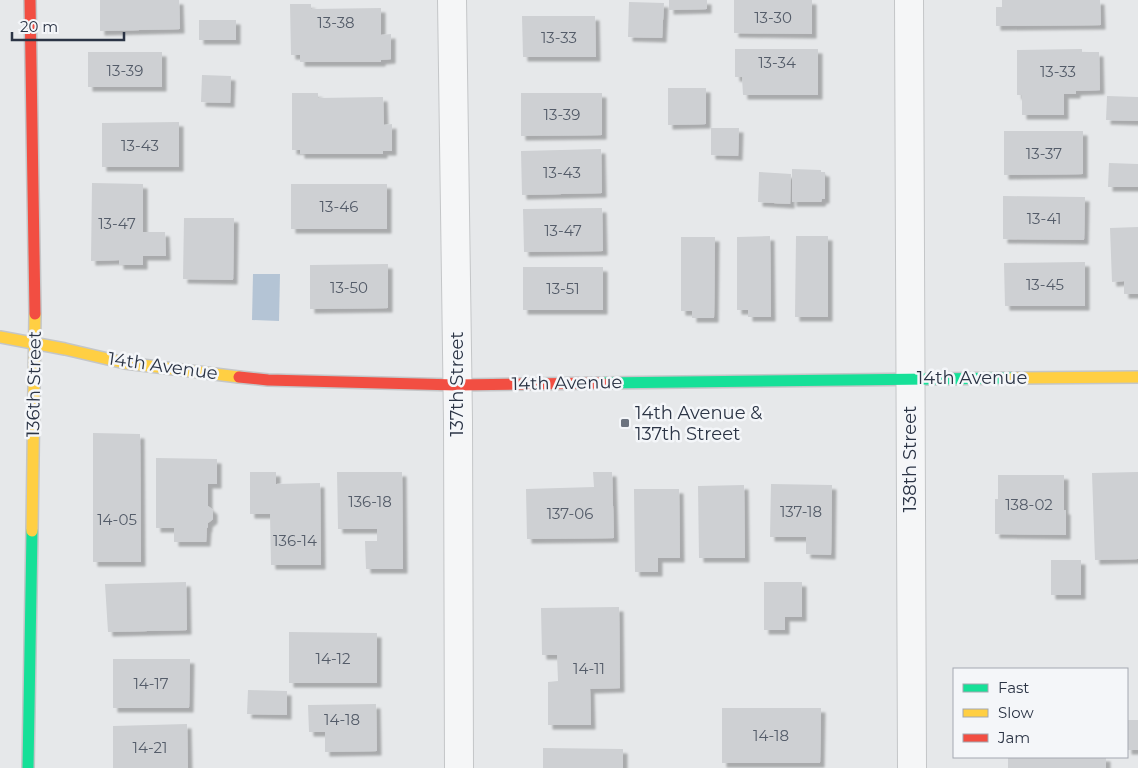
<svg xmlns="http://www.w3.org/2000/svg" width="1138" height="768" viewBox="0 0 1138 768" font-family="Montserrat,sans-serif">
  <defs>
    <filter id="shadow"><feDropShadow dx="4.5" dy="4.5" stdDeviation="1" flood-color="#0004"/></filter>
  </defs>
  <rect width="100%" height="100%" fill="#e6e8ea"/>
  <!-- water -->
  <polygon fill="#b4c4d5" points="253,274 280,274 279,321 252,320"/>
  <!-- building -->
  <g fill="#ced0d3" filter="url(#shadow)">
    <polygon points="100,0 179,0 180,29 100,31"/>
    <polygon points="669,0 707,0 707,9 669,10"/>
    <polygon points="734,0 812,0 812,34 734,33"/>
    <polygon points="1002,0 1100,0 1101,25 996,26 996,7 1002,7"/>
    <polygon points="629,2 664,3 662,38 628,37"/>
    <polygon points="290,4 311,4 311,9 381,8 381,35 391,34 391,59 381,60 381,62 300,62 300,55 291,55"/>
    <polygon points="522,16 595,16 596,57 523,57"/>
    <rect x="199" y="20" width="37" height="20"/>
    <polygon points="735,49 818,49 818,95 743,95 742,77 735,77"/>
    <polygon points="1082,49 1082,52 1099,52 1100,90 1076,91 1076,94 1064,94 1064,115 1022,115 1022,95 1017,95 1017,50"/>
    <rect x="88" y="52" width="74" height="35"/>
    <polygon points="202,75 231,76 230,103 201,102"/>
    <polygon points="668,88 706,88 706,124 668,125"/>
    <polygon points="292,93 318,93 318,98 383,97 384,125 392,124 392,151 383,151 383,154 300,154 300,150 292,150"/>
    <polygon points="521,93 602,93 602,135 521,136"/>
    <polygon points="1107,96 1138,97 1138,121 1106,120"/>
    <polygon points="179,122 179,167 102,167 102,123"/>
    <polygon points="711,128 739,128 738,156 711,155"/>
    <polygon points="1004,131 1083,131 1083,174 1004,175"/>
    <polygon points="601,149 602,193 522,195 521,151"/>
    <polygon points="1109,163 1138,164 1138,187 1108,187"/>
    <polygon points="792,169 821,170 821,172 825,172 825,199 822,199 821,202 792,202"/>
    <polygon points="759,172 791,174 790,204 758,202"/>
    <polygon points="92,183 143,184 143,232 165,232 166,256 143,256 143,265 119,265 119,260 91,261"/>
    <rect x="291" y="184" width="96" height="45"/>
    <polygon points="1003,196 1085,197 1084,240 1003,239"/>
    <polygon points="602,208 603,251 524,252 523,209"/>
    <polygon points="184,218 234,218 233,280 183,279"/>
    <polygon points="1138,227 1138,294 1124,294 1124,281 1112,282 1110,228"/>
    <polygon points="770,236 771,317 748,317 748,310 737,310 737,237"/>
    <polygon points="796,236 828,236 828,317 795,317"/>
    <polygon points="681,237 715,237 714,318 692,318 692,311 681,311"/>
    <polygon points="1085,262 1085,306 1005,306 1004,263"/>
    <polygon points="388,264 388,308 310,309 310,265"/>
    <rect x="523" y="267" width="80" height="43"/>
    <polygon points="93,433 140,434 141,562 93,562"/>
    <polygon points="156,458 217,459 217,484 208,484 208,506 213,510 213,519 208,523 208,527 207,528 206,542 174,542 174,528 156,528"/>
    <polygon points="250,472 276,472 276,484 320,483 321,565 271,565 270,514 250,514"/>
    <polygon points="337,472 402,472 403,569 366,569 365,541 377,541 377,529 338,529"/>
    <polygon points="593,472 612,472 614,538 527,539 526,489 594,487"/>
    <polygon points="1138,472 1138,559 1095,560 1092,473"/>
    <polygon points="998,475 1064,475 1064,510 1066,510 1066,535 995,534 995,499 998,499"/>
    <polygon points="771,484 832,485 831,555 806,554 806,537 770,537"/>
    <polygon points="744,485 745,558 699,558 698,486"/>
    <polygon points="634,489 679,489 680,558 658,558 658,572 635,572"/>
    <rect x="1051" y="560" width="30" height="35"/>
    <polygon points="186,582 187,630 108,632 105,584"/>
    <polygon points="764,582 802,582 802,617 785,617 785,630 764,630"/>
    <polygon points="619,607 620,688 590,689 591,725 548,725 548,682 558,681 557,655 542,655 541,608"/>
    <polygon points="289,632 377,633 377,683 289,683"/>
    <polygon points="113,659 190,659 189,708 113,708"/>
    <polygon points="248,690 287,691 287,715 247,714"/>
    <polygon points="376,704 377,751 325,752 325,732 309,732 308,705"/>
    <polygon points="722,708 821,708 820,763 722,763"/>
    <rect x="1127" y="720" width="11" height="30"/>
    <polygon points="187,724 188,768 113,768 113,726"/>
    <polygon points="543,748 623,749 623,768 543,768"/>
    <rect x="1008" y="757" width="98" height="11"/>
  </g>
  <g fill="none" stroke-linecap="round" stroke-linejoin="round">
    <defs>
      <g id="street">
        <polyline points="452,0 458,421 459,768"/>
        <polyline points="909,0 912,768"/>
      </g>
      <g id="fast">
        <polyline points="602,383 1013,378"/>
        <polyline points="28,768 32,531"/>
      </g>
      <g id="slow">
        <polyline points="0,337 65,349 125,363 239,377"/>
        <polyline points="1013,378 1138,377"/>
        <polyline points="32,531 35,314"/>
      </g>
      <g id="jam">
        <polyline points="30,0 35,314"/>
        <polyline points="239,377 268,380 456,385 602,383"/>
      </g>
    </defs>
    <!-- street casing -->
    <use href="#street" stroke="#c4c6c8" stroke-width="30"/>
    <!-- fast casing -->
    <use href="#fast" stroke="#c4c6c8" stroke-width="14"/>
    <!-- slow casing -->
    <use href="#slow" stroke="#c4c6c8" stroke-width="14"/>
    <!-- jam casing -->
    <use href="#jam" stroke="#c4c6c8" stroke-width="14"/>
    <!-- street -->
    <use href="#street" stroke="#f5f6f7" stroke-width="28"/>
    <!-- fast -->
    <use href="#fast" stroke="#16e098" stroke-width="11"/>
    <!-- slow -->
    <use href="#slow" stroke="#ffcf43" stroke-width="11"/>
    <!-- jam -->
    <use href="#jam" stroke="#f24e42" stroke-width="11"/>
  </g>
  <!-- markers -->
  <rect fill="#6c737f" stroke="#f4f6f9" stroke-width="2" x="620" y="418" width="10" height="10" rx="2.5"/>
  <g text-anchor="middle" dominant-baseline="central" stroke-width="5" stroke-linejoin="round" paint-order="stroke">
    <!-- number labels -->
    <g font-size="15" fill="#545c69">
      <text x="773" y="17">13-30</text>
      <text x="336" y="22">13-38</text>
      <text x="559" y="37">13-33</text>
      <text x="777" y="62">13-34</text>
      <text x="125" y="70">13-39</text>
      <text x="1058" y="71">13-33</text>
      <text x="562" y="114">13-39</text>
      <text x="140" y="145">13-43</text>
      <text x="1044" y="153">13-37</text>
      <text x="562" y="172">13-43</text>
      <text x="339" y="206">13-46</text>
      <text x="1044" y="218">13-41</text>
      <text x="117" y="223">13-47</text>
      <text x="563" y="230">13-47</text>
      <text x="1045" y="284">13-45</text>
      <text x="349" y="287">13-50</text>
      <text x="563" y="288">13-51</text>
      <text x="370" y="501">136-18</text>
      <text x="1029" y="504">138-02</text>
      <text x="801" y="511">137-18</text>
      <text x="570" y="513">137-06</text>
      <text x="117" y="519">14-05</text>
      <text x="295" y="540">136-14</text>
      <text x="333" y="658">14-12</text>
      <text x="589" y="668">14-11</text>
      <text x="151" y="683">14-17</text>
      <text x="342" y="719">14-18</text>
      <text x="771" y="735">14-18</text>
      <text x="150" y="747">14-21</text>
    </g>
    <!-- street labels -->
    <g font-size="18" fill="#2b3445" stroke="#f4f6f9">
      <text transform="translate(163 366) rotate(8)">14th Avenue</text>
      <text x="972" y="378">14th Avenue</text>
      <text transform="translate(567 383) rotate(-1)">14th Avenue</text>
      <text transform="translate(34 384) rotate(-89)">136th Street</text>
      <text transform="translate(457 384) rotate(-90)">137th Street</text>
      <text transform="translate(910 459) rotate(-90)">138th Street</text>
    </g>
    <!-- poi labels -->
    <g font-size="18" fill="#2b3445" stroke="#f4f6f9" text-anchor="start">
      <text x="635" y="413">14th Avenue &amp;<tspan x="635" dy="21">137th Street</tspan></text>
    </g>
  </g>
  <!-- legend -->
  <rect x="953" y="668" width="175" height="90" fill="#f4f6f9" stroke="#a4a8b1"/>
  <rect x="963" y="684" width="25" height="8" fill="#16e098" stroke="#a4a8b1"/>
  <text x="998" y="693" font-size="15" fill="#2b3445">Fast</text>
  <rect x="963" y="709" width="25" height="8" fill="#ffcf43" stroke="#a4a8b1"/>
  <text x="998" y="718" font-size="15" fill="#2b3445">Slow</text>
  <rect x="963" y="734" width="25" height="8" fill="#f24e42" stroke="#a4a8b1"/>
  <text x="998" y="743" font-size="15" fill="#2b3445">Jam</text>
  <!-- scale -->
  <path d="M12 32v8h112v-8" fill="none" stroke="#2b3445" stroke-width="2.5"/>
  <text x="20" y="32" font-size="15" fill="#2b3445" stroke="#f4f6f9" stroke-width="4" paint-order="stroke">20 m</text>
</svg>
